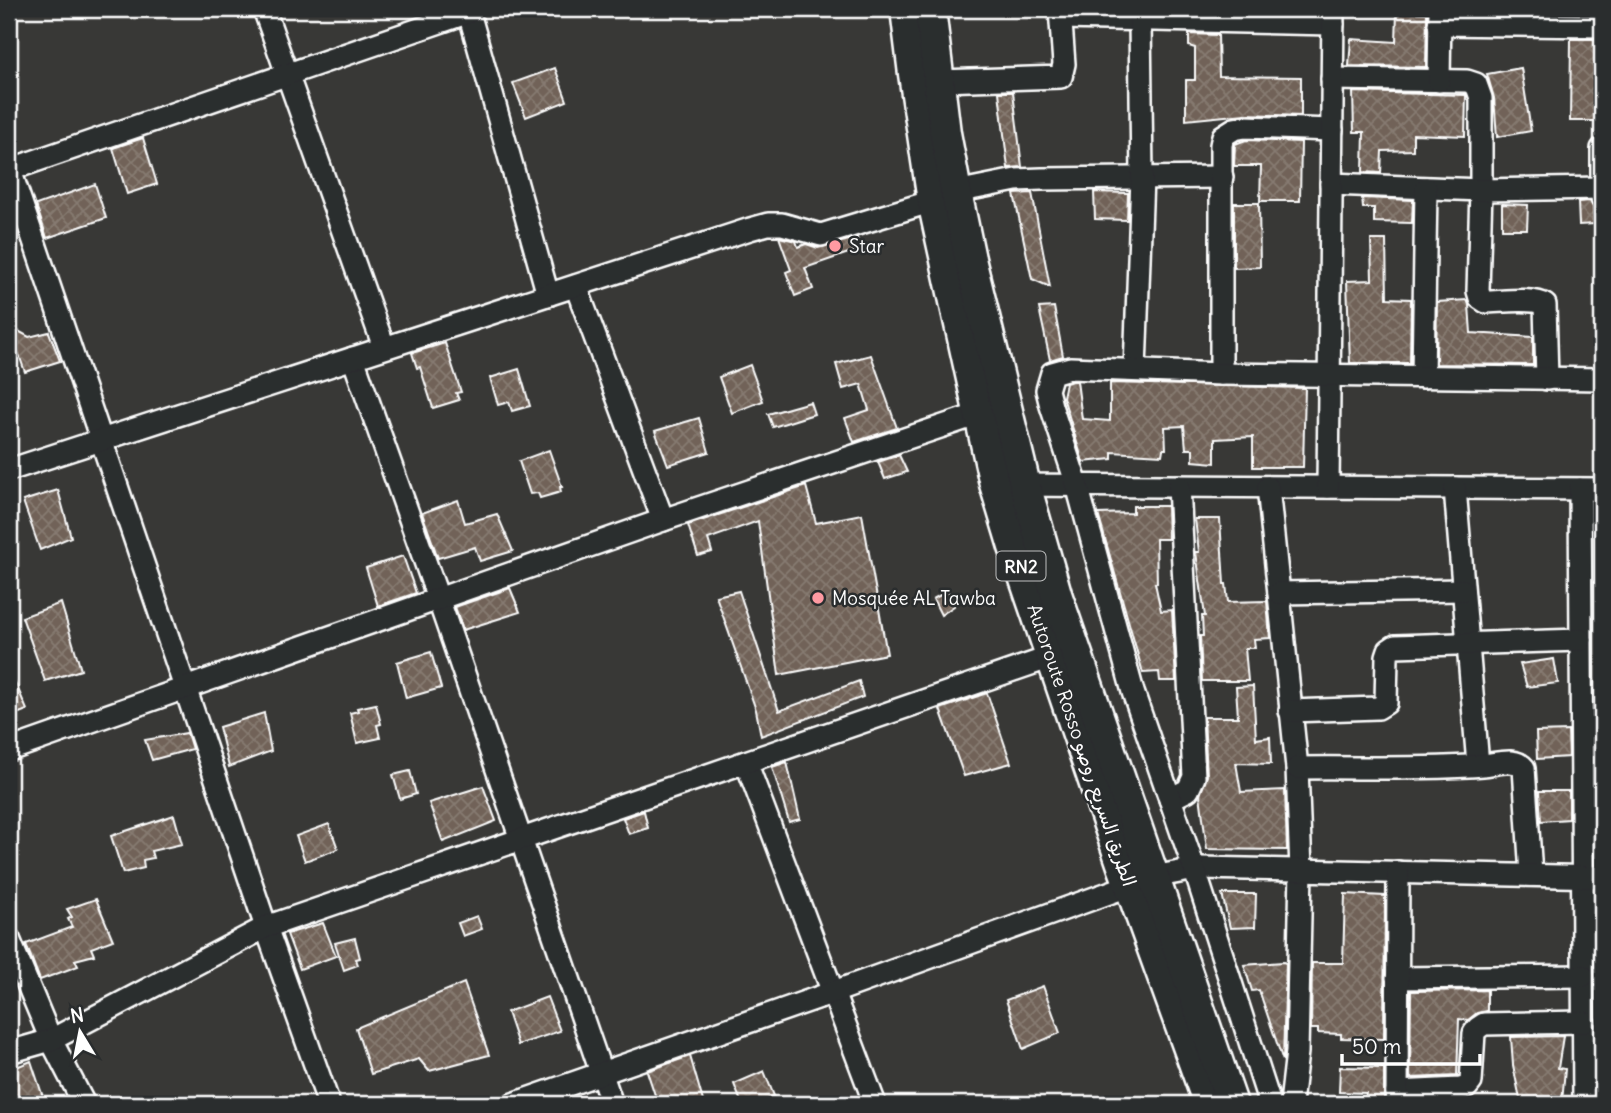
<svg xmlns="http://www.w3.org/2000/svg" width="1611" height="1113" viewBox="0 0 1611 1113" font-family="Delius,'Playpen Sans Arabic',sans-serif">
  <defs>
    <pattern id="building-cross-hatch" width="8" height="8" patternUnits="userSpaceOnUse" patternTransform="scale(1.75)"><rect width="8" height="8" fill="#716258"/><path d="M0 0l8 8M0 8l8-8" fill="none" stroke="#867a71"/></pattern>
  </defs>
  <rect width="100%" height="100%" fill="#383836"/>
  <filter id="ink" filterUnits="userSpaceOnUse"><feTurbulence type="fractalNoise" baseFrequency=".0143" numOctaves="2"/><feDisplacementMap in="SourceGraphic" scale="14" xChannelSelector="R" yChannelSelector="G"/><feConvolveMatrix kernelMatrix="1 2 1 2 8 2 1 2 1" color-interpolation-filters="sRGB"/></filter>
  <g filter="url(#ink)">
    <!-- building -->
    <g fill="url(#building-cross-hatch)" stroke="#fff" stroke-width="2">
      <polygon points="1397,12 1427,13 1426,67 1349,66 1351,39 1396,42"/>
      <polygon points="1189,34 1218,35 1219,76 1301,77 1301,116 1245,114 1186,120 1186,80 1195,80 1195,48 1189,46"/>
      <polygon points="1571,39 1602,39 1602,121 1570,121"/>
      <polygon points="555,68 567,101 526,117 513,83"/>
      <polygon points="1521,68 1531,131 1497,137 1494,98 1487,74"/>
      <polygon points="999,92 1013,92 1022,167 1008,168"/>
      <polygon points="1353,92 1466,95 1465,136 1413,134 1413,150 1382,151 1381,173 1363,172 1364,132 1354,132"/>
      <polygon points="143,138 157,184 127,194 113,148"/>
      <polygon points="1246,140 1301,142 1300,201 1260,201 1261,166 1234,166 1235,144"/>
      <polygon points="95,184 106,218 47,238 36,205"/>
      <polygon points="1094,192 1128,193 1127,220 1095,219"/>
      <polygon points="1032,193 1050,287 1032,279 1014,194"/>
      <polygon points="1362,198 1413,200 1412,223 1374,222 1374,208 1363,208"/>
      <polygon points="1590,201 1593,207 1594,224 1579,225 1578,202"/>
      <polygon points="1234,203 1259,203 1260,267 1234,268"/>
      <polygon points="1502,204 1528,205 1527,229 1502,229"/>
      <polygon points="779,237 796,241 798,247 806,244 818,248 857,238 860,249 805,268 813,289 795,296 786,272 791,270"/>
      <polygon points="1371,240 1386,240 1387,298 1411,299 1410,363 1350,363 1347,281 1372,280"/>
      <polygon points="1467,300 1469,305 1471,333 1533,337 1533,365 1436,364 1437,302"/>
      <polygon points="1054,307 1063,356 1050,360 1039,308"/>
      <polygon points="9,326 29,337 49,332 60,361 25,372"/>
      <polygon points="445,343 461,392 456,393 459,400 433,408 420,367 417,368 412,353"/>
      <polygon points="871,355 897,428 854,442 845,418 869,410 861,384 843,389 836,364"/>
      <polygon points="750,365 763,401 732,413 719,377"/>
      <polygon points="519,369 530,406 512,411 509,402 498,405 490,378"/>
      <polygon points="1072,381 1077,381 1082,419 1110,421 1110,383 1305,388 1303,467 1253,467 1253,437 1215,439 1215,463 1193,461 1193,449 1186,449 1184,426 1165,427 1166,449 1163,449 1162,455 1112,452 1112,459 1083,462 1063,397 1066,383"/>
      <polygon points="810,402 814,414 773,427 768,414"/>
      <polygon points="699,418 709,452 668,465 655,431"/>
      <polygon points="549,450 562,487 560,487 561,492 540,498 538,493 530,494 519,461"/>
      <polygon points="899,455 907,472 885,479 878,462"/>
      <polygon points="806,486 816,523 862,514 887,654 779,675 758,521 708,539 712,552 698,556 688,525"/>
      <polygon points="58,490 71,537 40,550 23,501"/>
      <polygon points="458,500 465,523 497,514 513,551 480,561 475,547 438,558 422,513"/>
      <polygon points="1133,506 1167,506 1168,539 1156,539 1157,583 1155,583 1161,611 1172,610 1176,681 1160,681 1159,672 1143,673 1098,514 1133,513"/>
      <polygon points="1195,519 1220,519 1224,584 1226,584 1228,602 1267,601 1270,638 1254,639 1255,648 1245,648 1248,681 1202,681 1200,636 1203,636 1202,616 1205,616 1196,552 1199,552"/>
      <polygon points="403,556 416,593 378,606 366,568"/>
      <polygon points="510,588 520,612 463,630 455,607"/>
      <polygon points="739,591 779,711 859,681 863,697 761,736 756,710 716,596"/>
      <polygon points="948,591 954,606 941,615 933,599"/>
      <polygon points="61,603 81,670 45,681 22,617"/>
      <polygon points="431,652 441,688 406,698 397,662"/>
      <polygon points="1554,659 1558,683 1527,687 1520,664"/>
      <polygon points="9,668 27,710 9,717"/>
      <polygon points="1253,686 1256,739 1270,737 1271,764 1236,763 1241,792 1285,790 1287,850 1207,849 1200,795 1207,776 1204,717 1238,717 1236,687"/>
      <polygon points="987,693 1011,763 964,776 940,709"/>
      <polygon points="376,704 381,724 377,725 380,738 357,743 350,713 358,711 357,708"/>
      <polygon points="264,713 271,751 229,767 219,727"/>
      <polygon points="1568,731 1569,757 1537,759 1536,732"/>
      <polygon points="187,733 192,749 152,760 145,740"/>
      <polygon points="787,762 800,819 789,822 772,767"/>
      <polygon points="410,771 416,794 400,799 393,775"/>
      <polygon points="483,786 496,821 443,842 429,803"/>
      <polygon points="1539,791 1569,791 1569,819 1541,821"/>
      <polygon points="644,811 648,828 629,834 623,818"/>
      <polygon points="174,815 182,844 151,851 153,858 143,860 144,868 123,873 111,836"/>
      <polygon points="329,824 338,849 305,861 296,836"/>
      <polygon points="1222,894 1256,894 1255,927 1230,928"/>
      <polygon points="1345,894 1385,896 1384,1039 1341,1038 1341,1034 1318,1033 1318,1029 1311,1029 1312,963 1343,963"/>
      <polygon points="96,899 113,940 91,948 94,955 75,960 78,966 40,980 26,944 72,927 68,919 72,917 67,909"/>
      <polygon points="477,916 482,929 463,936 458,923"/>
      <polygon points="323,923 336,956 300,969 287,934"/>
      <polygon points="355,938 360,958 356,959 358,965 344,970 335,943"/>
      <polygon points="1283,962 1286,963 1283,1061 1259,990 1252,991 1244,965"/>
      <polygon points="464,983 489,1055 429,1071 419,1059 371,1074 356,1028"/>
      <polygon points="1043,986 1060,1033 1023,1049 1006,1000"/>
      <polygon points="1487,990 1487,1011 1477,1013 1468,1020 1459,1019 1457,1076 1410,1078 1411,991"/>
      <polygon points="547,997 560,1031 518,1045 507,1012"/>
      <polygon points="1563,1036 1558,1068 1565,1069 1562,1102 1520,1099 1513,1065 1511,1037"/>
      <polygon points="690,1056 703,1101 692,1104 658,1104 647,1071"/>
      <polygon points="31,1061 43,1097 24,1104 9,1104 9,1070"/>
      <polygon points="1340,1067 1384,1068 1384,1102 1365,1102 1366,1093 1339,1092"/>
      <polygon points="764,1071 774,1096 756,1104 742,1104 734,1084"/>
    </g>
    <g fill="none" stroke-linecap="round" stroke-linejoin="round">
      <defs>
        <g id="minor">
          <polyline points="264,9 384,347"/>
          <polyline points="468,9 548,295"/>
          <polyline points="1061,18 1333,24"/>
          <polyline points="1439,24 1602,26"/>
          <path d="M1332,79L1467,81L1476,84L1481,98V190L1478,291L1480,298L1486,302C1500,302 1534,297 1545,305L1547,379"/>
          <polyline points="939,81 1061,77 1064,64 1060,9"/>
          <polyline points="1439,81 1440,9"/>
          <polyline points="1602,149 1602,198"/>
          <polyline points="9,167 266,927 329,1104"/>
          <polyline points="9,170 469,12"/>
          <polyline points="1331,184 1481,190 1602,188"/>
          <polyline points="956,192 1016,180 1042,179 1222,177"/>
          <polyline points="576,286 663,520"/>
          <polyline points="353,358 438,598 612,1104"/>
          <polyline points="1135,370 1142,177 1140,20"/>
          <polyline points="1221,374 1221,145 1223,136 1234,129 1245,127 1332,130"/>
          <polyline points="1423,377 1426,188"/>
          <polyline points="9,470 750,229 768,224 782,224 821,235 933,201"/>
          <polyline points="1012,485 1602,489"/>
          <polyline points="1268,487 1297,768 1301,870 1297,1052 1291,1104"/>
          <polyline points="1328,487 1333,9"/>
          <polyline points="1455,488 1478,765"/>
          <polyline points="1580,489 1584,1104"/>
          <polyline points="1279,593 1463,590"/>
          <polyline points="1290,711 1378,708 1386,703 1387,656 1389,650 1395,646 1581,640"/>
          <polyline points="9,750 663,520 979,414"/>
          <polyline points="746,762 875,1104"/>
          <path d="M1297,768C1358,767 1423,770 1483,765C1496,764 1516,757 1524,768L1531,875"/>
          <polyline points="1170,799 1188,790 1194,777 1179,486"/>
          <polyline points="9,939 51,1040 84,1104"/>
          <polyline points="1397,978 1583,976"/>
          <polyline points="9,1052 51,1040 266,927 1051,657"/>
          <polyline points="1397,1092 1460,1089 1467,1087 1471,1082 1474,1033 1478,1028 1484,1024 1584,1022"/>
          <polyline points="513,1104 834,992 1153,877 1201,868 1602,877"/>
          <polyline points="1270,1104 1194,868 1133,692 1077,485 1051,406 1047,390 1052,373 1070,368 1221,374 1602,379"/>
          <polyline points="1397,1104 1398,872"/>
        </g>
        <g id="highway">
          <polyline points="906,9 914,74 933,201 995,484 1014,547 1123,866 1209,1104"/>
          <polyline points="930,9 945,133 956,192 970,259 1025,485 1057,597 1232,1104"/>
        </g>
      </defs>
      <!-- minor casing -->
      <use href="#minor" stroke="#fff" stroke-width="26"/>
      <!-- highway casing -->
      <use href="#highway" stroke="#fff" stroke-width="35"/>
      <!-- minor -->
      <use href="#minor" stroke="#2a2d2e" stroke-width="21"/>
      <!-- highway -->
      <use href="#highway" stroke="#2a2d2e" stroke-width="30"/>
    </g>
  </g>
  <!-- markers -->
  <g fill="#ff9aa2" stroke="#2a2d2e" stroke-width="2.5">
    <circle cx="835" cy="246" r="7"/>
    <circle cx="818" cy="598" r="7"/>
  </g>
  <g text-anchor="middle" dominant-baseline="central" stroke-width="5" stroke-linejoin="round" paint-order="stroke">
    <!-- shield labels -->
    <rect fill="#2a2d2e" stroke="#bfc0c0" stroke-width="2" x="996.5" y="551.5" width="49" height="29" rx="5"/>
    <g font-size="18" font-weight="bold" fill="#fff">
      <text x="1021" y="566">RN2</text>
    </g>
    <!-- poi labels -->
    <g font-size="19" fill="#fff" stroke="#2a2d2e" text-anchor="start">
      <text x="849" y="246">Star</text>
      <text x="832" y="598">Mosquée AL Tawba</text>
    </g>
    <!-- street labels -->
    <g font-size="19" fill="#fff" stroke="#2a2d2e">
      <text transform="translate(1082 745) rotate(71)">Autoroute Rosso الطريق السريع روصو</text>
    </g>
  </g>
  <!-- margin -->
  <rect width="1611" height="1113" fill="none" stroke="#2a2d2e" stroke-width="35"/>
  <rect x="18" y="18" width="1576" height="1078" fill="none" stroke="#fff" stroke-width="2.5" filter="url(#ink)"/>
  <!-- north arrow -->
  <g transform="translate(80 1032) rotate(350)" stroke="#2a2d2e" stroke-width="5" paint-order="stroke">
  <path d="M0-5L12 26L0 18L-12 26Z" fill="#ffffff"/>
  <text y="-10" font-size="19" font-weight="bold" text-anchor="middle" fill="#ffffff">N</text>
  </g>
  <!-- scale -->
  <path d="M1342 1054v10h138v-10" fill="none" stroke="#ffffff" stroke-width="3.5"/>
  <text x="1352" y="1054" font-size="21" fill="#ffffff" stroke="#2a2d2e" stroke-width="5" paint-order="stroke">50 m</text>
</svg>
